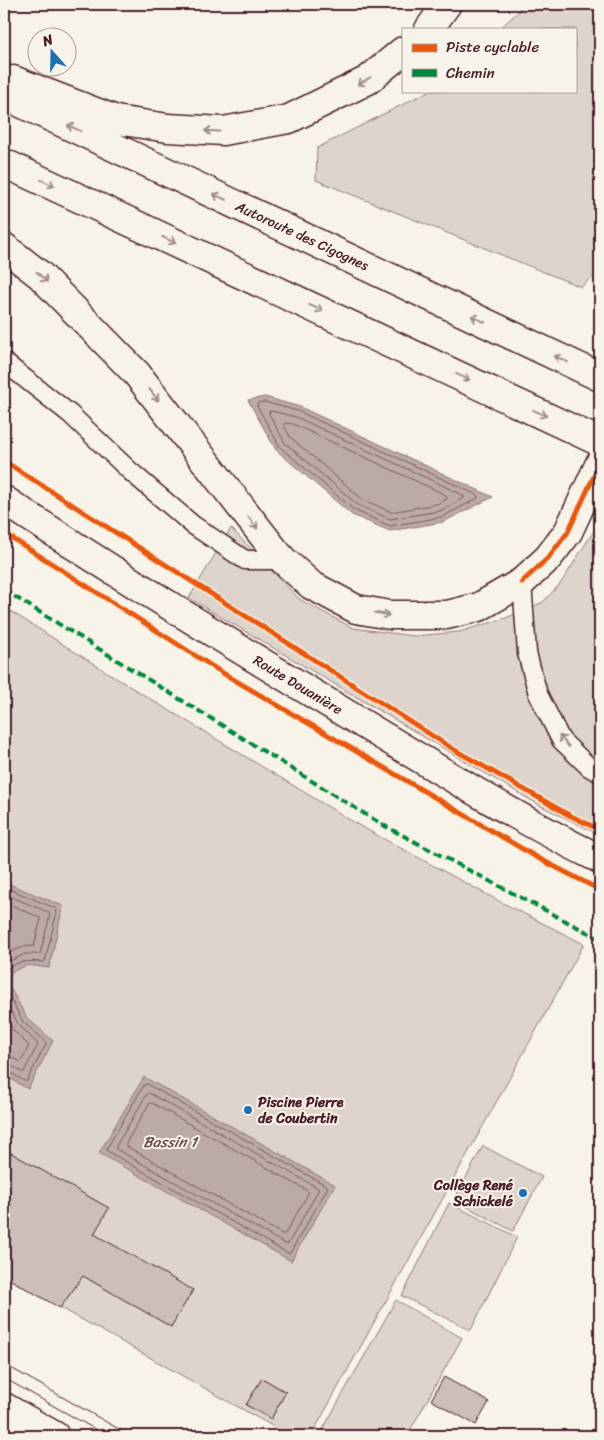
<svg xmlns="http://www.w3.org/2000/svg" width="604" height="1440" viewBox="0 0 604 1440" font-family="Sriracha,sans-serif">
  <rect width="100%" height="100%" fill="#f7f3e8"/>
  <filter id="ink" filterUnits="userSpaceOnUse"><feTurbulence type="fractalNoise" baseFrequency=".02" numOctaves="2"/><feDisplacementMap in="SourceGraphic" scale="10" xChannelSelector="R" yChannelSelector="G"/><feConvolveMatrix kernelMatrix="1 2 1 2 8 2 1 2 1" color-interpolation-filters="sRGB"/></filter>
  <g filter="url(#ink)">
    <!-- green -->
    <g fill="#ded4cc" stroke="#947a7c">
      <polygon points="520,4 600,4 600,270 581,287 316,180 317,148 429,91 575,91 575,29 499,29 519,11"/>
      <polygon points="600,516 600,835 539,805 189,598 231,528 299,599 353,628 414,636 459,632 506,618 543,602 561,583 595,529"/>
      <polygon points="4,607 124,683 360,826 497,900 584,944 311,1436 290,1436 4,1276"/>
      <polygon points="483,1146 542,1177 513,1231 454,1200"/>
      <polygon points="449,1203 517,1237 471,1330 402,1296"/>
      <polygon points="396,1300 462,1338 407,1436 319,1436"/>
    </g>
    <!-- water -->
    <g fill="#bcaaa7" stroke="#8e7275">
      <polygon points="265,397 300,407 493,497 443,522 390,531 352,515 276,450 248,400"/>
      <polygon points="4,882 63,906 49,968 28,965 11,972 9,986 27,1018 53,1041 28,1089 4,1075"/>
      <polygon points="144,1077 335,1185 291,1261 99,1153"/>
    </g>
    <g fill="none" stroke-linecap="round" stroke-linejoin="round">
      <!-- shore -->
      <g stroke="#78575d" stroke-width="1">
        <polygon points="265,402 298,411 477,495 478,498 442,517 390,526 354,510 280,447 257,406 258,403"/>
        <polygon points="272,411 296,417 463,495 464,498 440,511 390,519 358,505 285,443 269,414 269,412"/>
        <polygon points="285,423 293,424 446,495 447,499 437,504 391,512 362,499 291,438 284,426"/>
        <path d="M4,887L55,908L57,911L45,961L43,962C22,960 1,962 5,988L23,1022L45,1041L46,1044L27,1081H24L8,1071H4"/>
        <polyline points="4,894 48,912 50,915 40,954 25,954 4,964"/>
        <polyline points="4,902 39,917 41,919 34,946 23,947 4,955"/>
        <polyline points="4,1000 19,1025 38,1044 24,1072 22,1072 10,1065 4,1064"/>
        <polyline points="4,1015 13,1030 29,1046 21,1062 11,1057 4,1057"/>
        <polygon points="147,1084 327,1186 327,1189 290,1253 287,1253 107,1151 107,1148 144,1085"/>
        <polygon points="149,1093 318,1188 318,1191 288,1244 285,1244 116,1149 116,1146 147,1094"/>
        <polygon points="152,1103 308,1191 308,1194 285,1234 282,1234 126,1146 126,1143 149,1104"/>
      </g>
    </g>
    <!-- building -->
    <g fill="#ccbfb9" stroke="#4a1f2b">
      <polygon points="4,1149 109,1208 94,1234 193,1290 171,1327 83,1276 60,1308 4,1276"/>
      <polygon points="444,1377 489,1402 476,1425 431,1400"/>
      <polygon points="262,1378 286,1392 271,1419 246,1405"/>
    </g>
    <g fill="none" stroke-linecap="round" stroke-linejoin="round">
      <defs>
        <g id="service">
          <polyline points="4,362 70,414 130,471 193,525 245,560 283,560"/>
          <polyline points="522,582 527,653 538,694 561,740 589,767 600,773"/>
        </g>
        <g id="minor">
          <polyline points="522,582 548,558 568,532 600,463"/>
          <polyline points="4,1407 55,1436"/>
        </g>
        <path id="secondary" d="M4,500C118,575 234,646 350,716C433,766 514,817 600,859"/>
        <g id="motorway">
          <polyline points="429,29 447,4"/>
          <polyline points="13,80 116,120 168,128 223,131 289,119 368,80 403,51"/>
          <polyline points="4,95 600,377"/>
          <polyline points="4,163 600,442"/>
          <polyline points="4,247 40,275 137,374 276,552 283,560 311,585 356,609 390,615 447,615 479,607 522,582"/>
        </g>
      </defs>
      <!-- service casing -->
      <use href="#service" stroke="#4a1f2b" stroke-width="21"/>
      <!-- minor casing -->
      <use href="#minor" stroke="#4a1f2b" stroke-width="31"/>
      <!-- secondary casing -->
      <use href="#secondary" stroke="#4a1f2b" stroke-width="31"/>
      <!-- motorway casing -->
      <use href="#motorway" stroke="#4a1f2b" stroke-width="31"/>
      <!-- service -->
      <use href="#service" stroke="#f7f3e8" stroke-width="18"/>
      <!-- minor -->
      <use href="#minor" stroke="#f7f3e8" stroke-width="28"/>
      <!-- secondary -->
      <use href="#secondary" stroke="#f7f3e8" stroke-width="28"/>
      <!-- motorway -->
      <use href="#motorway" stroke="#f7f3e8" stroke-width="28"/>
      <!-- tram -->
      <g stroke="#4a1f2b" stroke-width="1">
        <polyline points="4,1364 131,1436"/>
        <polyline points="4,1378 107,1436"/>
      </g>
      <!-- quiet -->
      <polyline stroke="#00873e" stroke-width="4" stroke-dasharray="8 4" stroke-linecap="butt" points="4,590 381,824 600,939"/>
      <defs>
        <g id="cycleway">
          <polyline points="4,461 453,749 569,815 600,830"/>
          <polyline points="4,533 221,672 538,858 600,890"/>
          <polyline points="522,582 548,558 568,532 600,463"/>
        </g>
      </defs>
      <!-- cycleway casing -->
      <use href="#cycleway" stroke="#f7f3e8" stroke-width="8"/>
      <!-- cycleway -->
      <use href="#cycleway" stroke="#e8590c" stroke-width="5"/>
    </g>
    <!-- one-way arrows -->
    <defs><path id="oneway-shaft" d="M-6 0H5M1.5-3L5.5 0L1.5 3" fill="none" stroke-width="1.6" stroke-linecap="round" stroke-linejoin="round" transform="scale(1.25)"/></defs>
    <g stroke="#a0898a">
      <use href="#oneway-shaft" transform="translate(364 81) rotate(150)"/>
      <use href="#oneway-shaft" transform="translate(74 128) rotate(-155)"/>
      <use href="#oneway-shaft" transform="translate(212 131) rotate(-177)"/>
      <use href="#oneway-shaft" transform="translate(48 183) rotate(25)"/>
      <use href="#oneway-shaft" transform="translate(220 197) rotate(-155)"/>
      <use href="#oneway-shaft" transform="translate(169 240) rotate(25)"/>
      <use href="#oneway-shaft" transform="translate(42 277) rotate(43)"/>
      <use href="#oneway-shaft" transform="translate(316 308) rotate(25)"/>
      <use href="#oneway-shaft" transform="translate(478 319) rotate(-155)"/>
      <use href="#oneway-shaft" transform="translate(561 359) rotate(-155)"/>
      <use href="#oneway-shaft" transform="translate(463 377) rotate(25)"/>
      <use href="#oneway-shaft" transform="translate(154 395) rotate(52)"/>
      <use href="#oneway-shaft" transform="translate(540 413) rotate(25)"/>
      <use href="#oneway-shaft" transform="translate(253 523) rotate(52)"/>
      <use href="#oneway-shaft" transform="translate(382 614) rotate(10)"/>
      <use href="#oneway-shaft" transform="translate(564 741) rotate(-130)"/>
    </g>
  </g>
  <!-- markers -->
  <g fill="#1f6fb2" stroke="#f7f3e8" stroke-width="2">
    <circle cx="248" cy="1110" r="5"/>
    <circle cx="523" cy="1193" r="5"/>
  </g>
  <g text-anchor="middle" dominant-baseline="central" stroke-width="4" stroke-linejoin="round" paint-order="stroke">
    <!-- street labels -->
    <g font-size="14" fill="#4a1f2b" stroke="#f7f3e8">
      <text transform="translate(302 236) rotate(25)">Autoroute des Cigognes</text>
      <text transform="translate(298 685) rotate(31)">Route Douanière</text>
    </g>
    <!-- poi labels -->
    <g font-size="14" font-weight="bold" fill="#4a1f2b" stroke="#f7f3e8" text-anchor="start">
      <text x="258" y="1102">Piscine Pierre<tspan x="258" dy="16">de Coubertin</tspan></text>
      <text x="513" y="1185" text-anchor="end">Collège René<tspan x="513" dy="16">Schickelé</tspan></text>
    </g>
    <!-- water labels -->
    <g font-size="15" font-style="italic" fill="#6c4950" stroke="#f7f3e8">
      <text x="170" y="1142">Bassin 1</text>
    </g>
  </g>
  <!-- margin -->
  <rect width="604" height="1440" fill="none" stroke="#f7f3e8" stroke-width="20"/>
  <rect x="10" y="10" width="584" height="1420" fill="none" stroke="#4a1f2b" stroke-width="2" filter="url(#ink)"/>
  <!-- legend -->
  <rect x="402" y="28" width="175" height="65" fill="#f7f3e8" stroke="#b29e9c"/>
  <rect x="412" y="44" width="25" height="8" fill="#e8590c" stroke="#b29e9c"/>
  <text x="446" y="52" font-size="15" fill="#4a1f2b">Piste cyclable</text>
  <rect x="412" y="69" width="25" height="8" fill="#00873e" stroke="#b29e9c"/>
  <text x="446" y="78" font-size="15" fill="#4a1f2b">Chemin</text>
  <!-- north arrow -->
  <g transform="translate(52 52) rotate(340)"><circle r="24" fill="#f7f3e8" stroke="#b29e9c"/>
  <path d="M0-4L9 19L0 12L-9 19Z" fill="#1f6fb2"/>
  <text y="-8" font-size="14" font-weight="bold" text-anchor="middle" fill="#4a1f2b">N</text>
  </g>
</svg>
